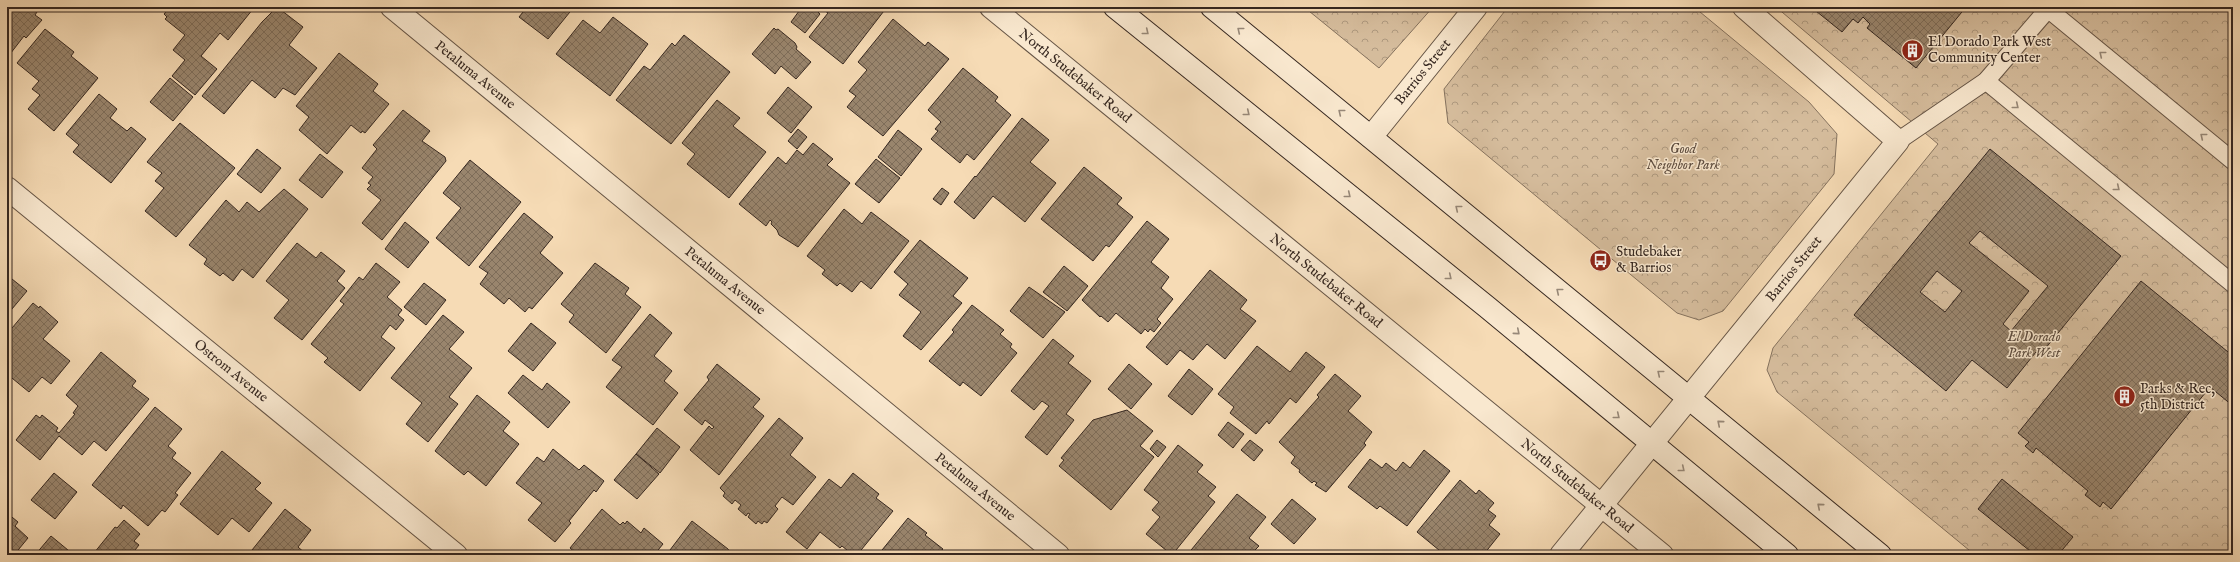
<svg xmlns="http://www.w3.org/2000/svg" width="2240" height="562" viewBox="0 0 2240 562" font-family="'IM FELL English',serif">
  <defs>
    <pattern id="park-crowns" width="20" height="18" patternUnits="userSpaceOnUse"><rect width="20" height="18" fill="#d5bc9c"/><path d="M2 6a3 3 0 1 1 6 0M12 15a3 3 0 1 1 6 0" fill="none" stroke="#ae997f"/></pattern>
    <pattern id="building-cross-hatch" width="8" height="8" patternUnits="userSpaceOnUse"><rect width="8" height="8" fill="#99856d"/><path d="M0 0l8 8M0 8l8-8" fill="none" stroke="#7e6d59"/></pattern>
  </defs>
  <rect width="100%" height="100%" fill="#f6dbb5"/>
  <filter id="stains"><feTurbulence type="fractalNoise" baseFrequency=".005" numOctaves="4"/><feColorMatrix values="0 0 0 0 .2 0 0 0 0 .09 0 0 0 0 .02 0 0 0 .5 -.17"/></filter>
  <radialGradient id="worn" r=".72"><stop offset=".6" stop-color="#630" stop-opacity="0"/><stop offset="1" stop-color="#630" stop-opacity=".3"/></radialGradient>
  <!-- park -->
  <g fill="url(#park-crowns)" stroke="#85725e">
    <polygon points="1304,7 1433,7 1379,68"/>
    <polygon points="1508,7 1694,7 1809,102 1837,134 1834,174 1723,311 1699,320 1677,313 1448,123 1444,89"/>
    <polygon points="1776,7 2233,7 2233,555 1975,555 1777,392 1767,370 1773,348 1938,144"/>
  </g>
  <!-- building -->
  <g fill="url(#building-cross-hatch)" stroke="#352720" fill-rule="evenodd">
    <polygon points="7,7 30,7 37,12 35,15 42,20 26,38 24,36 7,58"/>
    <polygon points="170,7 250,7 253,9 228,40 220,33 201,56 217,69 195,95 172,76 185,60 173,50 185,35 165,19 167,17 164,14"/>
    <polygon points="277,7 303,27 289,45 317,68 295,95 283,88 275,98 252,80 224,114 202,96 262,22"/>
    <polygon points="527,7 574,7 548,39 519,17"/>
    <polygon points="802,7 887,7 843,64 809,37 828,13 821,8 818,12 820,14 805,33 791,22"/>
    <polygon points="1811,7 1966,7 1916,68 1867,28 1870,24 1863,17 1858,23 1853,19 1842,32"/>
    <polygon points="613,17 648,44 610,96 556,54 583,20 600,33"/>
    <polygon points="893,19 925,46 928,42 949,59 883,136 847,107 856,96 849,91 867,70 858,62"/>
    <polygon points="774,28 776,30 778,29 795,43 797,47 796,49 811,62 796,79 781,66 775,74 752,54"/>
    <polygon points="45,29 74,52 71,56 98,78 54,131 28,109 40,95 32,89 39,81 17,63"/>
    <polygon points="684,35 730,72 671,144 616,100 644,66 650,70 672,43 675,46"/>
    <polygon points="339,53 378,84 373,91 389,104 365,133 362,131 361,133 351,125 327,154 299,130 309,117 296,106"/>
    <polygon points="963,68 998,97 995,101 1011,115 974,160 967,154 960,163 931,139 938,131 935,129 941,122 928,110"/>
    <polygon points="170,78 193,97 173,121 150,102"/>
    <polygon points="788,87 812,107 791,133 767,113"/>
    <polygon points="99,94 117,109 110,118 127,131 131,127 146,139 111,183 73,152 79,145 66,134"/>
    <polygon points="717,100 740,118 733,126 766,152 729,198 687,164 695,154 682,143"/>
    <polygon points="403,110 430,131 422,141 445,157 446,161 382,240 362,223 381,200 367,189 371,185 368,183 373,177 362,168 377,149 373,145"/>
    <polygon points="1022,118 1049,140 1030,162 1056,183 1025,222 993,196 974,219 954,202 975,176 976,177"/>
    <polygon points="180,123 235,168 176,237 145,211 164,188 155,181 162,173 147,162"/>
    <polygon points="798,129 807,137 797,149 788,141"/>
    <polygon points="898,130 922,149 901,176 878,157"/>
    <polygon points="813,143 833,159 827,165 850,183 798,247 779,235 777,230 771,224 772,222 770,220 766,226 739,204 778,157 786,164 797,150 803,155"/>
    <polygon points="257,149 281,168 261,193 237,174"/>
    <path d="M1990,149L2121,256L2040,355L2036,352L2007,388L1972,360L1946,391L1854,315ZM1980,231L2048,286L2011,331L2003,324L2029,291L1969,243ZM1937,271L1962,291L1945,312L1920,292Z"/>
    <polygon points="320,154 343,172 322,198 299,180"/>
    <polygon points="876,159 900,178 879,203 855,184"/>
    <polygon points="470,160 521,202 469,266 436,238 461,208 443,193"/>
    <polygon points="1084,167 1122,198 1117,204 1133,217 1109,247 1106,245 1093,261 1041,219"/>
    <polygon points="942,188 949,193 941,205 933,199"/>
    <polygon points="284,189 308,209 253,278 242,269 233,281 223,273 220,276 204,264 207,259 189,245 226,200 239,212 247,202 259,212"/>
    <polygon points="844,209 862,224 871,212 909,241 871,289 861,281 852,292 840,283 837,286 822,274 825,270 807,256"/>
    <polygon points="524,213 553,237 540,253 563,273 532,309 529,307 525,312 509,298 504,304 480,284 488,273 479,267"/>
    <polygon points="1147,221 1169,239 1151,262 1169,277 1161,288 1173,299 1157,319 1161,323 1154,332 1150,329 1148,332 1145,329 1141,334 1116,313 1108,322 1101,316 1100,317 1082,300"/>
    <polygon points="405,222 429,242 408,268 385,249"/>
    <polygon points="920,240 968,278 953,296 962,303 921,350 903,336 921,312 899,295 908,284 894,272"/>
    <polygon points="297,243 316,258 321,252 345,271 337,281 345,288 302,340 274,318 289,300 266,281"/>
    <polygon points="376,263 400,282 387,297 402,310 398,315 404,320 396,330 390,325 381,337 395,348 360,391 324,362 328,358 311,344 344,304 340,301 359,277 363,280"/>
    <polygon points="595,263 629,288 625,294 641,307 606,353 569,322 574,315 561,304"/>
    <polygon points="1064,266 1088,286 1067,311 1043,292"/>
    <polygon points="1210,270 1247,300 1240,309 1256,321 1225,359 1207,344 1193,360 1180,350 1167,365 1146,347"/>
    <polygon points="7,275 27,291 7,315"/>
    <polygon points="2141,281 2233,356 2233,406 2210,387 2111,509 2103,502 2100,507 2085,495 2088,491 2036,448 2033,453 2025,446 2029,442 2018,433"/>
    <polygon points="424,283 446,300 426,325 404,307"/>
    <polygon points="1029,287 1065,312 1043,338 1010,311"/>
    <polygon points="33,303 39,308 40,306 58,322 43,339 70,361 51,384 42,377 29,392 7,374 7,334"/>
    <polygon points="972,305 1004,330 1000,334 1012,344 1010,347 1017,353 981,396 963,382 960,386 929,361 954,332 952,330"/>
    <polygon points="650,314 672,333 654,356 672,371 664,381 678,393 653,425 606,387 622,367 612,360"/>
    <polygon points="443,315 464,332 449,349 472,368 449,397 458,404 428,442 406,424 422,403 391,378"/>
    <polygon points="531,323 556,343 533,371 508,351"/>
    <polygon points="1053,339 1074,356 1068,363 1091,381 1066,414 1074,420 1047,455 1025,437 1049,406 1042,401 1034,410 1011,391"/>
    <polygon points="1257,346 1290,372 1306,352 1325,367 1296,403 1290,398 1269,424 1267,421 1256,434 1230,413 1234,407 1218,394"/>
    <polygon points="101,352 136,381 132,386 149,399 106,451 94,441 82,455 59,436 40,460 16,440 36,415 40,418 42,415 58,428 56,431 59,433 75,414 73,413 78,406 66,395"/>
    <polygon points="717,364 760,399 753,407 764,416 719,475 690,450 709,426 712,429 714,427 705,420 702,425 684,410 709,380 707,377"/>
    <polygon points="1129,364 1152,384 1131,409 1108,389"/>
    <polygon points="1189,369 1213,389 1192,415 1168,396"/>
    <polygon points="1335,374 1361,396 1348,411 1372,432 1364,443 1366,445 1326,492 1315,485 1317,483 1314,481 1312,483 1299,472 1300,470 1291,463 1295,457 1279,442 1319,397 1317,395"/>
    <polygon points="523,375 542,390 547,383 570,402 548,428 508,393"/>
    <polygon points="477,395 510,422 503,431 519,444 486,486 468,471 464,475 435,451"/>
    <polygon points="155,407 182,429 168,446 176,453 172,458 191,473 175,493 178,495 165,512 162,510 148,526 123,505 121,509 92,485"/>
    <polygon points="1127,410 1153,431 1140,446 1154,457 1111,510 1059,466 1064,460 1061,458 1093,420"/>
    <polygon points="779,418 803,438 790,455 816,477 793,505 782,497 775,506 778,509 767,523 764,521 762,524 758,521 756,524 748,517 750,514 748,513 746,516 738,509 741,505 735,500 732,504 723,496 725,493 720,488"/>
    <polygon points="1228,422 1244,434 1233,448 1218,435"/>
    <polygon points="657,428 680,447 660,473 636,454"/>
    <polygon points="1157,440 1166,447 1158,457 1150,449"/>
    <polygon points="1250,440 1263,450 1254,461 1241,450"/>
    <polygon points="1178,445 1203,465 1197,472 1216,487 1208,496 1215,502 1172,555 1146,534 1160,517 1152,510 1159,502 1144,490"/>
    <polygon points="553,449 579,470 584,465 604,481 596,492 594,490 569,521 571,523 555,542 528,520 542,503 516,483 537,457 544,462"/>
    <polygon points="1424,450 1450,471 1407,526 1380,506 1377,509 1348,487 1370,459 1382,468 1386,463 1396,471 1403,462 1410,468"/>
    <polygon points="222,451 261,483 255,489 272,503 249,532 232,518 218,535 180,504"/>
    <polygon points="636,454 659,474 637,499 614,480"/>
    <polygon points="54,473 77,492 55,519 31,500"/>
    <polygon points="853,473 879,494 876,498 893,511 857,555 853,555 842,546 840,548 820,532 807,549 786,532 829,479 841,488"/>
    <polygon points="2002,479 2073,537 2058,555 2035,555 1978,509"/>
    <polygon points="1460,480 1476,494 1479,490 1494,503 1488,510 1496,516 1489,525 1500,534 1484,554 1485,555 1445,555 1417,532"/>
    <polygon points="1237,494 1266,517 1249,538 1259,546 1252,553 1255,555 1187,555"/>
    <polygon points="1292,499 1316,519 1294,544 1271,524"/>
    <polygon points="285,509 311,530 298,547 306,554 305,555 248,555"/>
    <polygon points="602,509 620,525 623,522 625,524 627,521 641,533 644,528 663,544 654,555 578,555 570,548"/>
    <polygon points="7,513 18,522 15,526 28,538 14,555 7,555"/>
    <polygon points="908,518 927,533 925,535 943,549 941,551 946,555 878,555"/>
    <polygon points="124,520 140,534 134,541 139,545 131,555 97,555 94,553 115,527 117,528"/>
    <polygon points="692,521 728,549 732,555 676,555 670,550"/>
    <polygon points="51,536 74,555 35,555"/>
  </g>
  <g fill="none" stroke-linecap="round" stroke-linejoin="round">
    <defs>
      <g id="lane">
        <polyline points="1986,81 2233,284"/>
        <polyline points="1898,141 1986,81 2048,9 2233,161"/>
      </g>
      <g id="street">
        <polyline points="392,7 1058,555"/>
        <polyline points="991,7 1662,555"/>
        <polyline points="1371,137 1476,7"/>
        <polyline points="7,188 456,555"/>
        <polyline points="1561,555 1898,141 1744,7"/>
      </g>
      <g id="secondary">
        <polyline points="1115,7 1487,307 1787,555"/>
        <polyline points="1212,7 1880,555"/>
      </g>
    </defs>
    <!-- lane casing -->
    <use href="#lane" stroke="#655445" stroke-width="19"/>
    <!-- street casing -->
    <use href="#street" stroke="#655445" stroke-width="24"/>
    <!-- secondary casing -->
    <use href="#secondary" stroke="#352720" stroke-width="24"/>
    <!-- lane -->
    <use href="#lane" stroke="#f9e8cf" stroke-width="17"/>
    <!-- street -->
    <use href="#street" stroke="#f9e8cf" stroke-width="22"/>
    <!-- secondary -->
    <use href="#secondary" stroke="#f9e8cf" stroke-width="22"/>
  </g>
  <!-- one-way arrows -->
  <defs><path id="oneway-chevron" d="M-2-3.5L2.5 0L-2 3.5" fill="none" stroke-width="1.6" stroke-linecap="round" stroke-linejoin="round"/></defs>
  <g stroke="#978878">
    <use href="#oneway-chevron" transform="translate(1240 30) rotate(-141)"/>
    <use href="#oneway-chevron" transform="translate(1146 32) rotate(39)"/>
    <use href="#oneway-chevron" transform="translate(2102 54) rotate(-141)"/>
    <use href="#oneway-chevron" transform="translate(2016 106) rotate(39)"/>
    <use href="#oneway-chevron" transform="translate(1341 112) rotate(-141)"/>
    <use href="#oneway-chevron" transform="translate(1247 113) rotate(39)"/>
    <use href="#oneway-chevron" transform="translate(2203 136) rotate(-141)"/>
    <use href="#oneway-chevron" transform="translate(2117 188) rotate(39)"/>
    <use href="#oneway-chevron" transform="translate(1348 195) rotate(39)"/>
    <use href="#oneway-chevron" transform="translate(1458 208) rotate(-141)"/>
    <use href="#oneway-chevron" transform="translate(1449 277) rotate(39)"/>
    <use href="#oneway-chevron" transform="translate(1559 291) rotate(-141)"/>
    <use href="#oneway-chevron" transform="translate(1517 332) rotate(40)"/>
    <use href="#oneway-chevron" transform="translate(1660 373) rotate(-141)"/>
    <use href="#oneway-chevron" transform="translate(1617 416) rotate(39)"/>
    <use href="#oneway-chevron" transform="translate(1720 423) rotate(-140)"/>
    <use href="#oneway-chevron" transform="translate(1682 469) rotate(39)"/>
    <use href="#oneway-chevron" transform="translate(1820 506) rotate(-140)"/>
  </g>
  <!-- icons -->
  <defs>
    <symbol id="building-disc" viewBox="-11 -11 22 22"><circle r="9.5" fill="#8f2418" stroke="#f9e8cf"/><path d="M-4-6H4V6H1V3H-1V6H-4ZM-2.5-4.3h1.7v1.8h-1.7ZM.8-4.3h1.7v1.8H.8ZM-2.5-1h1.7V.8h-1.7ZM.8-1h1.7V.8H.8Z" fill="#fff"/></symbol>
    <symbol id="bus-disc" viewBox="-11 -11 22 22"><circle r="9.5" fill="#8f2418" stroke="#f9e8cf"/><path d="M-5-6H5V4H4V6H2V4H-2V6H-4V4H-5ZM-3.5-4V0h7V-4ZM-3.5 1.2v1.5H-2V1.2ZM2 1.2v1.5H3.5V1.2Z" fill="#fff"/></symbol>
  </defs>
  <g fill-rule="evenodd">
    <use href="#building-disc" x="1900" y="38" width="25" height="25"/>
    <use href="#bus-disc" x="1588" y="248" width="25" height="25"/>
    <use href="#building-disc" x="2112" y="384" width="25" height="25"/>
  </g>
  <g text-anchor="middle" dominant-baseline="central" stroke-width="3" stroke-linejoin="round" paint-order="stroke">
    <!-- poi labels -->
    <g font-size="14" fill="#352720" stroke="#f9e8cf" text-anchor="start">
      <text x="1928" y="42">El Dorado Park West<tspan x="1928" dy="16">Community Center</tspan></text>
      <text x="1616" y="252">Studebaker<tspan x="1616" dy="16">&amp; Barrios</tspan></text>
      <text x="2140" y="389">Parks &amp; Rec,<tspan x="2140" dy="16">5th District</tspan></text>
    </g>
    <!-- street labels -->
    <g font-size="14" fill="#352720" stroke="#f9e8cf">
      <text transform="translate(1423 72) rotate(-51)">Barrios Street</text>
      <text transform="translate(475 75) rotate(39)">Petaluma Avenue</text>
      <text transform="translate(1075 76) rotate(39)">North Studebaker Road</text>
      <text transform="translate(1794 269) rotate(-51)">Barrios Street</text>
      <text transform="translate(725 281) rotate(39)">Petaluma Avenue</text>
      <text transform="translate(1326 281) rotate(39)">North Studebaker Road</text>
      <text transform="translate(231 371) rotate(39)">Ostrom Avenue</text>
      <text transform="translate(1577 486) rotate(39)">North Studebaker Road</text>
      <text transform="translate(975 487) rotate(39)">Petaluma Avenue</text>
    </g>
    <!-- park labels -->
    <g font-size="14" font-style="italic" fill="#5d4c3f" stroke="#f9e8cf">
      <text x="1683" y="149">Good<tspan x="1683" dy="16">Neighbor Park</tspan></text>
      <text x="2034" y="337">El Dorado<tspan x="2034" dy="16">Park West</tspan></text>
    </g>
  </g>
  <!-- margin -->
  <rect width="2240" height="562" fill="none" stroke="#f6dbb5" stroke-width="24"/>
  <rect x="8" y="8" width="2224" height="546" fill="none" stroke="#352720" stroke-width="2"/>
  <rect x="12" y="12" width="2216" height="538" fill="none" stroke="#352720"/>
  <rect width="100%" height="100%" filter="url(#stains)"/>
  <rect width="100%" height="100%" fill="url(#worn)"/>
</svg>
